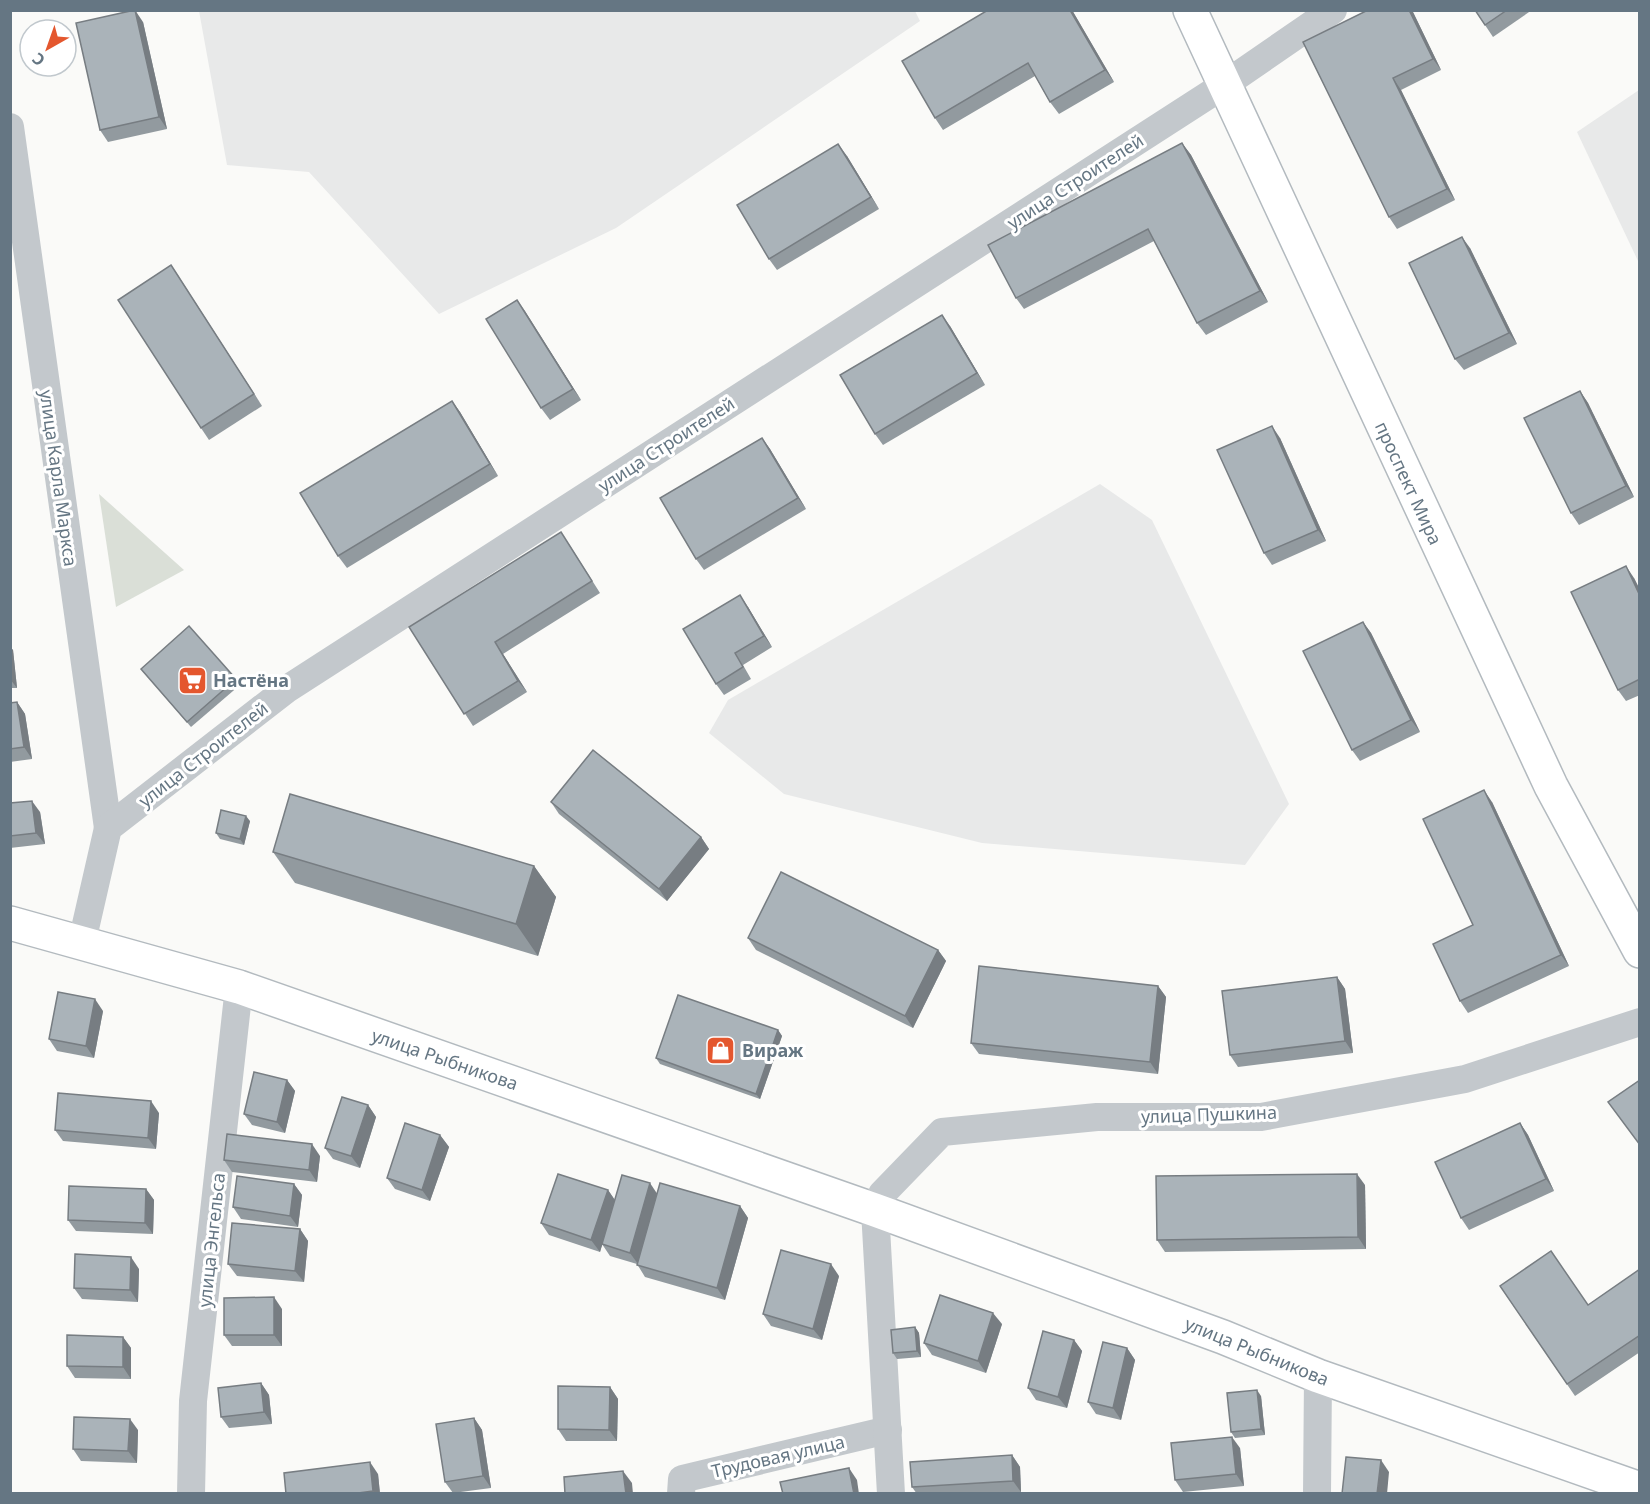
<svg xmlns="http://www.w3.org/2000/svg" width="1650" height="1504" viewBox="0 0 1650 1504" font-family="'Noto Sans',sans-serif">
  <rect width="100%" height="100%" fill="#fafaf8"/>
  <!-- built -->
  <g fill="#e8e9e9">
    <polygon points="915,11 920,21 616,228 439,314 309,172 227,165 199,11"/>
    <polygon points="1639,90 1639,263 1577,132"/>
    <polygon points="1100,484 1152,520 1289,804 1245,865 982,843 784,794 709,733 728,700"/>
  </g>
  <!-- green -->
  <polygon fill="#dadfd7" points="99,494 184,570 116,607"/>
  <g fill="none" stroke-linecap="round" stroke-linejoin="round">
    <defs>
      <g id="secondary">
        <polyline points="1190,10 1551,786 1640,951"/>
        <polyline points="10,923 239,987 875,1210 1223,1337 1318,1376 1640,1489"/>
      </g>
    </defs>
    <!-- secondary casing -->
    <use href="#secondary" stroke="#b3babf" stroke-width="36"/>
    <!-- street -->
    <g stroke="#c3c8cc" stroke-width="28">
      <polyline points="10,127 108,828"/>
      <polyline points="80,942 84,933 108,828 287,689 1224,85 1333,10"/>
      <polyline points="191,1494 193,1401 239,987"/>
      <polyline points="681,1494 682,1479 888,1430"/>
      <polyline points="891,1494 875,1210 882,1194 942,1132 1097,1117 1261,1117 1465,1079 1640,1022"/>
      <polyline points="1317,1494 1318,1376"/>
    </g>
    <!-- secondary -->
    <use href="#secondary" stroke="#fff" stroke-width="33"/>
  </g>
  <!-- wall -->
  <g fill="#929a9f">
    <polygon points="988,10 1072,10 1114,82 1059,114 1050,102 1035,76 943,130 935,118"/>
    <polygon points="1412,10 1441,70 1401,90 1455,200 1397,229 1389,217 1303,42"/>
    <polygon points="1475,10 1532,10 1493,37"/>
    <polygon points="143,22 167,129 108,142 100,130"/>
    <polygon points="1182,143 1191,155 1268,302 1206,335 1197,323 1154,241 1024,309 1016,298"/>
    <polygon points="847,156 879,209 777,270 769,259"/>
    <polygon points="1470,248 1517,344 1464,370 1455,359"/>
    <polygon points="171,265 262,406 209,440 201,428"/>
    <polygon points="517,300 581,400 550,420 541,408"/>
    <polygon points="950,326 985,385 883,445 875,434"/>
    <polygon points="1580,391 1588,403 1634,497 1579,525 1571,513"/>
    <polygon points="452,401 460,412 498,476 347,568 338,556"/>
    <polygon points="762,438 770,449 806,509 704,570 696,559"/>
    <polygon points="1280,438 1326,541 1272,565 1264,553"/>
    <polygon points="569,544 600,593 503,654 527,692 473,726 409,627"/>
    <polygon points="1634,578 1640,590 1640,695 1626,701 1618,690"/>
    <polygon points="748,607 772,647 743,665 751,679 724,695 716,684"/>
    <polygon points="1363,622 1371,633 1420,732 1360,761 1352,750"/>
    <polygon points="10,647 13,650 17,688 10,688"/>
    <polygon points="141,669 236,679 240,685 191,727"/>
    <polygon points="17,702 25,714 32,759 10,762 10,703"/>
    <polygon points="551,802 701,837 709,849 667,901 559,814"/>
    <polygon points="1492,802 1569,966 1468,1013 1460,1001"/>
    <polygon points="10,803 40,812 45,844 10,848"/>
    <polygon points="250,821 244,845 220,839 216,833"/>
    <polygon points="273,852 534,866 556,897 538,956 295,883"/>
    <polygon points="748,938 938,950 946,961 913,1028 756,950"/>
    <polygon points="1337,977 1345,989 1353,1053 1238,1067 1230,1055"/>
    <polygon points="1158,986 1166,997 1158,1074 979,1054 971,1043"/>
    <polygon points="103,1011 94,1058 57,1051 49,1039"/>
    <polygon points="778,1030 782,1036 760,1099 660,1064 656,1058"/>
    <polygon points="287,1080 295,1091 285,1133 252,1125 244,1114"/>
    <polygon points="368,1105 376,1117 360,1168 333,1159 325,1148"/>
    <polygon points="159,1113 156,1149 63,1141 55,1130"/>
    <polygon points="1520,1123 1528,1135 1554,1191 1469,1230 1461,1218"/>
    <polygon points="440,1135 449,1147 430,1201 395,1189 387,1178"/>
    <polygon points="320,1156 317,1182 232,1172 224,1160"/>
    <polygon points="294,1184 302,1195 298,1227 241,1219 233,1207"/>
    <polygon points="1365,1185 1366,1249 1165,1252 1157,1240"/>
    <polygon points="146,1189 154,1200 153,1234 76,1231 68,1220"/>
    <polygon points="608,1190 615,1200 657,1193 740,1206 748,1218 725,1300 645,1277 637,1264 610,1256 602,1244 600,1252 549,1235 541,1223"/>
    <polygon points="300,1229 308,1241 304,1282 237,1276 228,1264"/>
    <polygon points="139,1269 138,1302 82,1299 74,1288"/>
    <polygon points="1640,1269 1640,1352 1575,1396 1500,1286 1588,1305"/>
    <polygon points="839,1276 822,1340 771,1326 763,1314"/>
    <polygon points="282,1309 282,1346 232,1346 224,1335"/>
    <polygon points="1002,1324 986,1373 932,1355 924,1343"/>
    <polygon points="915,1327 919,1333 921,1357 897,1359 893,1353"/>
    <polygon points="123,1337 131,1348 131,1379 75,1378 67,1366"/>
    <polygon points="1074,1340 1082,1351 1067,1408 1036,1400 1028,1388"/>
    <polygon points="1127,1348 1135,1360 1121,1420 1096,1414 1088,1402"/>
    <polygon points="261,1383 269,1395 272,1424 229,1428 221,1417"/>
    <polygon points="610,1387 618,1399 617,1441 566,1441 558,1429"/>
    <polygon points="1261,1396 1265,1435 1235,1438 1231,1432"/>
    <polygon points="474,1418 482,1430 491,1488 453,1493 445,1482"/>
    <polygon points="138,1430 137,1463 81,1461 73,1449"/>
    <polygon points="1240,1448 1244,1486 1183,1492 1175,1480"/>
    <polygon points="1012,1455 1020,1467 1021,1492 1002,1494 917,1494 912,1487"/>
    <polygon points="378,1474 380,1494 286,1494"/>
  </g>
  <!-- shaded-wall -->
  <g fill="#777d82">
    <polygon points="135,10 143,22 167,129 159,117"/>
    <polygon points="1070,10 1072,10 1114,82 1105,70"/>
    <polygon points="1409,10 1412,10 1441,70 1433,59"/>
    <polygon points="1393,78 1401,90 1455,200 1447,189"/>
    <polygon points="1182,143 1191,155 1268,302 1260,291"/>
    <polygon points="838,144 847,156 879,209 871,197"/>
    <polygon points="1462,237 1470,248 1517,344 1509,333"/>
    <polygon points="171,265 179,277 262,406 254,394"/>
    <polygon points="517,300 525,311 581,400 573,389"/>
    <polygon points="942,315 950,326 985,385 977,373"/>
    <polygon points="1580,391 1588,403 1634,497 1626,486"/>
    <polygon points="452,401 460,412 498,476 490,464"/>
    <polygon points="1272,426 1280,438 1326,541 1318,530"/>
    <polygon points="762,438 770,449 806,509 798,498"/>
    <polygon points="1626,566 1634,578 1640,590 1640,596"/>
    <polygon points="740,595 748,607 772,647 764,636"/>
    <polygon points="1363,622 1371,633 1420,732 1411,720"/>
    <polygon points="495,642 503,654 527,692 518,681"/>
    <polygon points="10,647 13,650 17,688 10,679"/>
    <polygon points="17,702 25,714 32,759 24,747"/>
    <polygon points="1484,790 1492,802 1569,966 1561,955"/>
    <polygon points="32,801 40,812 45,844 36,833"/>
    <polygon points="246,816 250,821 244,845 240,839"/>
    <polygon points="701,837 709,849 667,901 659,889"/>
    <polygon points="534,866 556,897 538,956 516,924"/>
    <polygon points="938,950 946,961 913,1028 905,1016"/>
    <polygon points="1337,977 1345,989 1353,1053 1345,1041"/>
    <polygon points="1158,986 1166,997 1158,1074 1150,1062"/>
    <polygon points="95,999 103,1011 94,1058 86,1046"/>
    <polygon points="778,1030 782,1036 760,1099 756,1094"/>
    <polygon points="287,1080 295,1091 285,1133 277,1122"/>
    <polygon points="151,1101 159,1113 156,1149 148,1138"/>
    <polygon points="368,1105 376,1117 360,1168 351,1156"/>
    <polygon points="1520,1123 1528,1135 1554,1191 1546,1179"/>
    <polygon points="440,1135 449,1147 430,1201 422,1190"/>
    <polygon points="312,1144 320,1156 317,1182 309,1170"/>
    <polygon points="1357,1174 1365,1185 1366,1249 1358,1237"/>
    <polygon points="650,1183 658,1195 638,1264 630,1253"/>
    <polygon points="294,1184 302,1195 298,1227 290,1216"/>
    <polygon points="146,1189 154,1200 153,1234 145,1223"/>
    <polygon points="608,1190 616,1202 600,1252 591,1240"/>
    <polygon points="740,1206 748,1218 725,1300 717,1288"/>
    <polygon points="300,1229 308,1241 304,1282 295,1271"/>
    <polygon points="131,1257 139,1269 138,1302 130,1290"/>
    <polygon points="831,1264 839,1276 822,1340 813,1329"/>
    <polygon points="274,1297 282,1309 282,1346 274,1335"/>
    <polygon points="993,1313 1002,1324 986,1373 978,1361"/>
    <polygon points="915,1327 919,1333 921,1357 917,1351"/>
    <polygon points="123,1337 131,1348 131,1379 123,1367"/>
    <polygon points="1074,1340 1082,1351 1067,1408 1058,1397"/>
    <polygon points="1127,1348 1135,1360 1121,1420 1113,1408"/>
    <polygon points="261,1383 269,1395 272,1424 264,1412"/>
    <polygon points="610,1387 618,1399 617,1441 609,1430"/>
    <polygon points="1257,1390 1261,1396 1265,1435 1261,1429"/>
    <polygon points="474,1418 482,1430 491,1488 483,1476"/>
    <polygon points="130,1419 138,1430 137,1463 128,1451"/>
    <polygon points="1232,1437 1240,1448 1244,1486 1236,1474"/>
    <polygon points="1012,1455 1020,1467 1021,1492 1013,1481"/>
    <polygon points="1381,1460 1389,1472 1387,1494 1377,1494"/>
    <polygon points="370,1462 378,1474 380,1494 375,1494 373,1491"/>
    <polygon points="849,1468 857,1480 859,1494 854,1494"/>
    <polygon points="623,1471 632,1483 633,1494 626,1494"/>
  </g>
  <!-- building -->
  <g fill="#aab3b9" stroke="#777d82" stroke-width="1.5">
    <polygon points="135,10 159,117 100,130 76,23"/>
    <polygon points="988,10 1070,10 1105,70 1050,102 1028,63 935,118 902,61"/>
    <polygon points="1368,10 1409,10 1433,59 1393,78 1447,189 1389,217 1303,42"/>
    <polygon points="1475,10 1507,10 1485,25"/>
    <polygon points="1182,143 1260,291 1197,323 1148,229 1016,298 988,245"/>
    <polygon points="838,144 871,197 769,259 737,205"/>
    <polygon points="1462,237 1509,333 1455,359 1409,263"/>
    <polygon points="171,265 254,394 201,428 118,300"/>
    <polygon points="517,300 573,389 541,408 486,319"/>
    <polygon points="942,315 977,373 875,434 840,375"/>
    <polygon points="1580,391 1626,486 1571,513 1524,418"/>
    <polygon points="452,401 490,464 338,556 300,493"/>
    <polygon points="1272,426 1318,530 1264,553 1217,450"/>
    <polygon points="762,438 798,498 696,559 660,498"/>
    <polygon points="561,532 592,581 495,642 518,681 464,714 409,627"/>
    <polygon points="1626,566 1640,596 1640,679 1618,690 1571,592"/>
    <polygon points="740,595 764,636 735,653 743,667 716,684 683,629"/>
    <polygon points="1363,622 1411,720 1352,750 1303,651"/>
    <polygon points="189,626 236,679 187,722 141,669"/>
    <polygon points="17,702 24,747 10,749 10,703"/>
    <polygon points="593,750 701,837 659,889 551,802"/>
    <polygon points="1484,790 1561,955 1460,1001 1433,944 1473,925 1423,819"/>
    <polygon points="290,794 534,866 516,924 273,852"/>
    <polygon points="32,801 36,833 10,836 10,803"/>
    <polygon points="221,810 246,816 240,839 216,833"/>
    <polygon points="781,872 938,950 905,1016 748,938"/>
    <polygon points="979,966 1158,986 1150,1062 971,1043"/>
    <polygon points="1337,977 1345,1041 1230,1055 1222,991"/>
    <polygon points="58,992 95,999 86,1046 49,1039"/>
    <polygon points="678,995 778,1030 756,1094 656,1058"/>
    <polygon points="254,1072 287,1080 277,1122 244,1114"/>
    <polygon points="1640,1080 1640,1145 1608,1102"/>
    <polygon points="58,1093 151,1101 148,1138 55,1130"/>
    <polygon points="342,1097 368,1105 351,1156 325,1148"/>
    <polygon points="405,1123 440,1135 422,1190 387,1178"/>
    <polygon points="1520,1123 1546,1179 1461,1218 1435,1162"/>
    <polygon points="227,1134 312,1144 309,1170 224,1160"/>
    <polygon points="558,1174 608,1190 591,1240 541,1223"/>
    <polygon points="1357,1174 1358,1237 1157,1240 1156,1176"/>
    <polygon points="622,1175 650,1183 630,1253 602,1244"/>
    <polygon points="237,1176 294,1184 290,1216 233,1207"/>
    <polygon points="660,1183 740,1206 717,1288 637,1265"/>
    <polygon points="69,1186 146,1189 145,1223 68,1220"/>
    <polygon points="232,1223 300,1229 295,1271 228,1264"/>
    <polygon points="781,1250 831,1264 813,1329 763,1314"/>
    <polygon points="1551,1251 1588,1305 1640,1269 1640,1335 1567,1384 1500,1286"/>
    <polygon points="75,1254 131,1257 130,1290 74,1288"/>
    <polygon points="940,1295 993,1313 978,1361 924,1343"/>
    <polygon points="274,1297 274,1335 224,1335 224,1298"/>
    <polygon points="915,1327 917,1351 893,1353 891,1330"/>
    <polygon points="1043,1331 1074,1340 1058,1397 1028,1388"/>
    <polygon points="67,1335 123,1337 123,1367 67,1366"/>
    <polygon points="1103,1342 1127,1348 1113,1408 1088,1402"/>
    <polygon points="261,1383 264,1412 221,1417 218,1388"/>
    <polygon points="558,1386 610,1387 609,1430 558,1429"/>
    <polygon points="1257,1390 1261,1429 1231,1432 1227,1393"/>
    <polygon points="74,1417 130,1419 128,1451 73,1449"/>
    <polygon points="474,1418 483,1476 445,1482 436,1424"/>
    <polygon points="1232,1437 1236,1474 1175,1480 1171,1443"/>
    <polygon points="1012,1455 1013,1481 912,1487 910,1462"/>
    <polygon points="1346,1457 1381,1460 1377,1494 1342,1494"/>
    <polygon points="370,1462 373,1491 351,1494 286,1494 284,1473"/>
    <polygon points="849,1468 854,1494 783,1494 780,1482"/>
    <polygon points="623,1471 626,1494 565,1494 564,1477"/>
  </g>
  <!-- icons -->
  <defs>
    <symbol id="supermarket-square" viewBox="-11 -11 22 22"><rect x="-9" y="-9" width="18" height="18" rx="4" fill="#e4572e" stroke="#fff"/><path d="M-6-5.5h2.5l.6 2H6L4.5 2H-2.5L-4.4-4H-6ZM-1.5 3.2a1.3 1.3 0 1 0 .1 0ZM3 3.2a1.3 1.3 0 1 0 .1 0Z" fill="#fff"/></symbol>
    <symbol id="shop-square" viewBox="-11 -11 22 22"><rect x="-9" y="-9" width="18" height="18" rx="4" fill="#e4572e" stroke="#fff"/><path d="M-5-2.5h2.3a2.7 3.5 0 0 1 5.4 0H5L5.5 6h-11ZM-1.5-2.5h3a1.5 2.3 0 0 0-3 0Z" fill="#fff"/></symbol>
  </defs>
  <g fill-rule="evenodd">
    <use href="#supermarket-square" x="176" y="664" width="33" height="33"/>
    <use href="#shop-square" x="704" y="1034" width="33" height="33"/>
  </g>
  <g text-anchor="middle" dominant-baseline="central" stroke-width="6" stroke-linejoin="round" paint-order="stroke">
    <!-- street labels -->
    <g font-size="18" fill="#657683" stroke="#fff">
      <text transform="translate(1075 181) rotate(-33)">улица Строителей</text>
      <text transform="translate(666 444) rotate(-33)">улица Строителей</text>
      <text transform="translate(59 478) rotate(82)">улица Карла Маркса</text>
      <text transform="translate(1409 483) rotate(65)">проспект Мира</text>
      <text transform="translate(203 754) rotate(-38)">улица Строителей</text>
      <text transform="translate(445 1059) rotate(19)">улица Рыбникова</text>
      <text transform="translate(1209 1114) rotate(-2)">улица Пушкина</text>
      <text transform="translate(211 1240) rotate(-84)">улица Энгельса</text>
      <text transform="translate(1257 1351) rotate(22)">улица Рыбникова</text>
      <text transform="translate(778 1456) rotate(-13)">Трудовая улица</text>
    </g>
    <!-- poi labels -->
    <g font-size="18" font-weight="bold" fill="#657683" stroke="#fff" text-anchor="start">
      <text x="213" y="680">Настёна</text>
      <text x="742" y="1050">Вираж</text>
    </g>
  </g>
  <!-- border -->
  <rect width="1650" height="1504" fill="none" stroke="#657683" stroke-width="24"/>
  <!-- north arrow -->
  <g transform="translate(48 48) rotate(220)"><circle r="28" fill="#ffffff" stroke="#c1c8cd" stroke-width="1.5"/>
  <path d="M0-4.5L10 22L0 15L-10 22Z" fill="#e4572e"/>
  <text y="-9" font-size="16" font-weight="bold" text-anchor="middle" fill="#657683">С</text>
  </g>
</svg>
